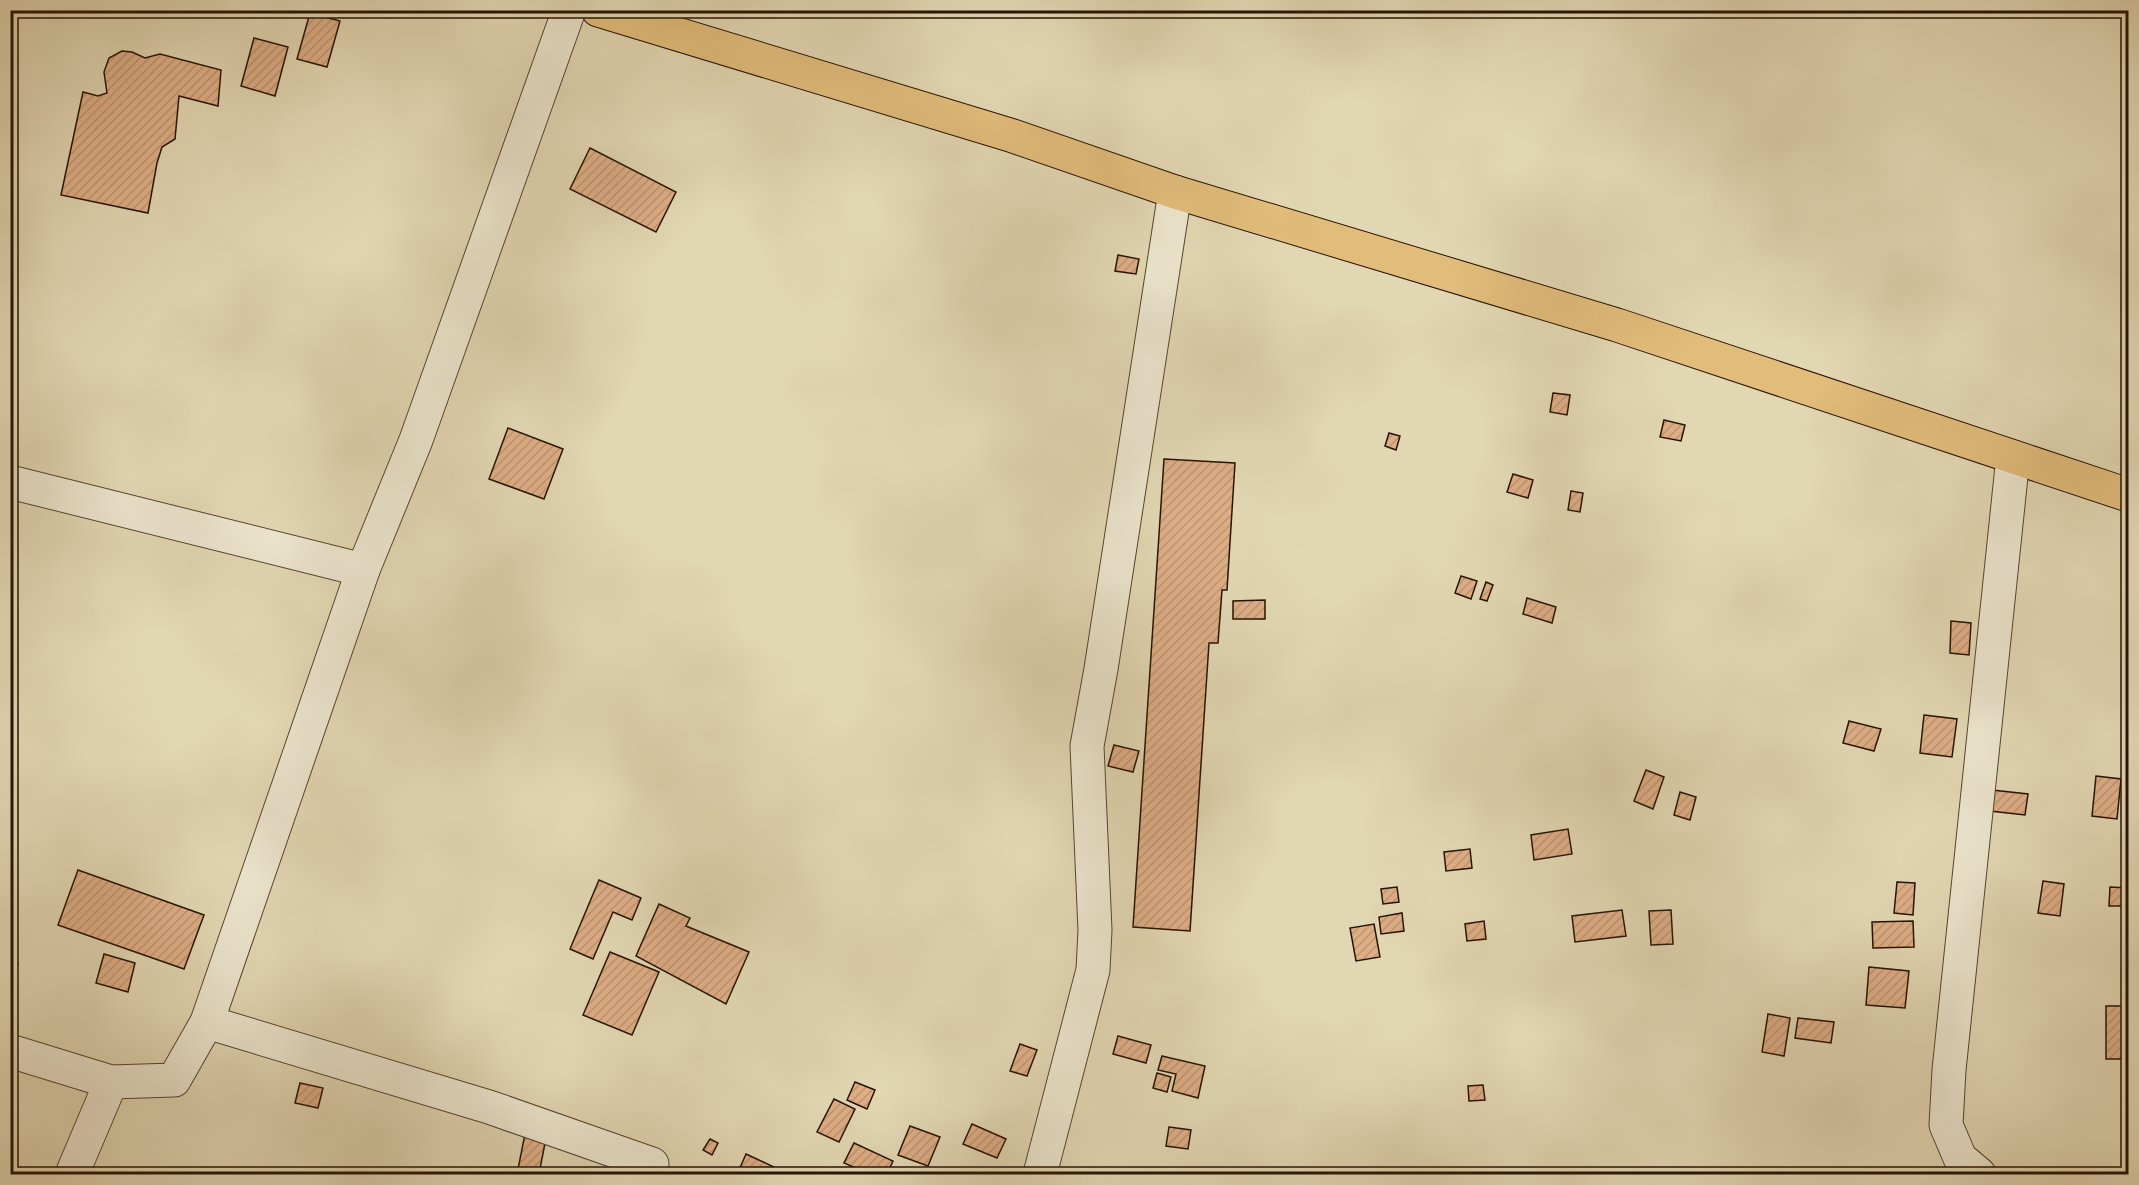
<svg xmlns="http://www.w3.org/2000/svg" width="2139" height="1185" viewBox="0 0 2139 1185" font-family="'EB Garamond',serif">
  <defs>
    <pattern id="building-hatch" width="6" height="6" patternUnits="userSpaceOnUse" patternTransform="scale(1.5)"><rect width="6" height="6" fill="#deae86"/><path d="M-1 1l2-2M0 6l6-6M5 7l2-2" fill="none" stroke="#be9572"/></pattern>
  </defs>
  <rect width="100%" height="100%" fill="#e2d7b3"/>
  <filter id="stains"><feTurbulence type="fractalNoise" baseFrequency=".00333" numOctaves="4"/><feColorMatrix values="0 0 0 0 .2 0 0 0 0 .09 0 0 0 0 .02 0 0 0 .5 -.17"/></filter>
  <radialGradient id="worn" r=".72"><stop offset=".6" stop-color="#630" stop-opacity="0"/><stop offset="1" stop-color="#630" stop-opacity=".3"/></radialGradient>
  <!-- building -->
  <g fill="url(#building-hatch)" stroke="#271303" stroke-width="1.5">
    <polygon points="310,13 340,21 327,67 297,59"/>
    <polygon points="254,38 288,47 275,96 241,86"/>
    <polygon points="122,51 132,52 145,58 160,54 221,70 218,106 179,96 175,139 162,147 157,163 148,213 61,195 83,92 98,96 107,93 104,72 109,58"/>
    <polygon points="590,148 676,192 656,232 570,189"/>
    <polygon points="1118,255 1139,259 1136,274 1115,271"/>
    <polygon points="1553,393 1570,395 1567,415 1550,412"/>
    <polygon points="1664,420 1685,425 1681,441 1660,437"/>
    <polygon points="508,428 563,449 544,499 489,479"/>
    <polygon points="1389,433 1400,436 1396,450 1385,446"/>
    <polygon points="1164,459 1235,463 1227,590 1222,590 1218,643 1209,643 1190,931 1133,927"/>
    <polygon points="1513,474 1533,480 1528,498 1507,492"/>
    <polygon points="1571,491 1583,493 1580,512 1568,510"/>
    <polygon points="1461,576 1477,581 1471,599 1455,593"/>
    <polygon points="1486,582 1493,585 1487,601 1480,599"/>
    <polygon points="1527,598 1556,607 1552,623 1523,614"/>
    <polygon points="1265,600 1265,619 1233,619 1233,601"/>
    <polygon points="1951,621 1971,623 1969,655 1950,653"/>
    <polygon points="1924,715 1957,719 1952,757 1920,753"/>
    <polygon points="1849,721 1881,729 1874,751 1843,743"/>
    <polygon points="1114,745 1139,751 1133,772 1108,766"/>
    <polygon points="1646,770 1664,777 1653,809 1634,801"/>
    <polygon points="2096,776 2121,779 2117,819 2092,816"/>
    <polygon points="1992,790 2028,794 2025,815 1990,811"/>
    <polygon points="1680,792 1696,797 1690,820 1674,815"/>
    <polygon points="1568,829 1572,854 1534,860 1531,835"/>
    <polygon points="1470,849 1472,868 1446,871 1444,852"/>
    <polygon points="78,870 204,915 184,969 58,925"/>
    <polygon points="599,880 641,898 632,920 613,912 593,959 570,949"/>
    <polygon points="2043,881 2064,884 2060,916 2038,913"/>
    <polygon points="1897,882 1915,883 1913,915 1894,913"/>
    <polygon points="1397,887 1399,902 1383,904 1381,889"/>
    <polygon points="2110,887 2128,888 2128,906 2109,906"/>
    <polygon points="659,904 690,918 686,926 749,952 726,1004 636,956"/>
    <polygon points="1622,910 1626,936 1575,942 1572,916"/>
    <polygon points="1671,910 1673,944 1651,945 1649,911"/>
    <polygon points="1402,913 1404,931 1381,934 1379,917"/>
    <polygon points="1484,921 1486,939 1467,941 1465,924"/>
    <polygon points="1913,921 1914,947 1873,948 1872,922"/>
    <polygon points="1374,924 1380,957 1356,961 1350,928"/>
    <polygon points="610,952 659,972 632,1035 583,1015"/>
    <polygon points="104,954 135,963 128,992 96,983"/>
    <polygon points="10,962 18,964 10,989"/>
    <polygon points="1869,967 1909,971 1905,1008 1866,1005"/>
    <rect x="2106" y="1006" width="22" height="53"/>
    <polygon points="1768,1014 1790,1018 1784,1056 1762,1052"/>
    <polygon points="1798,1018 1834,1022 1831,1043 1795,1038"/>
    <polygon points="1118,1036 1151,1045 1146,1063 1113,1054"/>
    <polygon points="1020,1044 1037,1050 1027,1076 1010,1071"/>
    <polygon points="1162,1056 1205,1066 1198,1098 1172,1091 1176,1074 1158,1070"/>
    <polygon points="1157,1073 1171,1077 1167,1092 1153,1088"/>
    <polygon points="855,1082 875,1090 867,1109 847,1100"/>
    <polygon points="300,1083 323,1088 318,1108 295,1103"/>
    <polygon points="1483,1085 1485,1100 1469,1101 1468,1086"/>
    <polygon points="834,1099 855,1109 839,1142 817,1132"/>
    <polygon points="972,1124 1006,1139 997,1158 963,1144"/>
    <polygon points="910,1126 940,1137 928,1166 898,1155"/>
    <polygon points="1169,1127 1191,1130 1188,1149 1166,1146"/>
    <polygon points="525,1134 546,1138 539,1174 517,1174"/>
    <polygon points="710,1139 718,1143 712,1155 703,1150"/>
    <polygon points="854,1143 893,1161 887,1174 869,1174 844,1163"/>
    <polygon points="746,1154 774,1167 770,1174 747,1174 739,1170"/>
  </g>
  <g fill="none" stroke-linecap="round" stroke-linejoin="round">
    <defs>
      <g id="minor">
        <polyline points="10,482 363,570"/>
        <polyline points="207,1022 489,1107 652,1164"/>
        <polyline points="10,1051 111,1082 174,1080 207,1022 363,570 416,440 569,10"/>
        <polyline points="72,1174 111,1082"/>
        <polyline points="1040,1174 1093,970 1095,930 1087,746 1101,669 1175,192"/>
        <polyline points="1979,1174 1960,1158 1946,1125 1949,1070 2013,457"/>
      </g>
      <polyline id="major" points="598,10 1010,135 1175,192 1617,325 2128,495"/>
    </defs>
    <!-- minor casing -->
    <use href="#minor" stroke="#56442f" stroke-width="35"/>
    <!-- major casing -->
    <use href="#major" stroke="#271303" stroke-width="35"/>
    <!-- minor -->
    <use href="#minor" stroke="#ece5ce" stroke-width="33"/>
    <!-- major -->
    <use href="#major" stroke="#e1bc7a" stroke-width="33"/>
  </g>
  <!-- margin -->
  <rect width="2139" height="1185" fill="none" stroke="#e2d7b3" stroke-width="36"/>
  <rect x="12" y="12" width="2115" height="1161" fill="none" stroke="#271303" stroke-width="3"/>
  <rect x="18" y="18" width="2103" height="1149" fill="none" stroke="#271303" stroke-width="1.5"/>
  <rect width="100%" height="100%" filter="url(#stains)"/>
  <rect width="100%" height="100%" fill="url(#worn)"/>
</svg>
